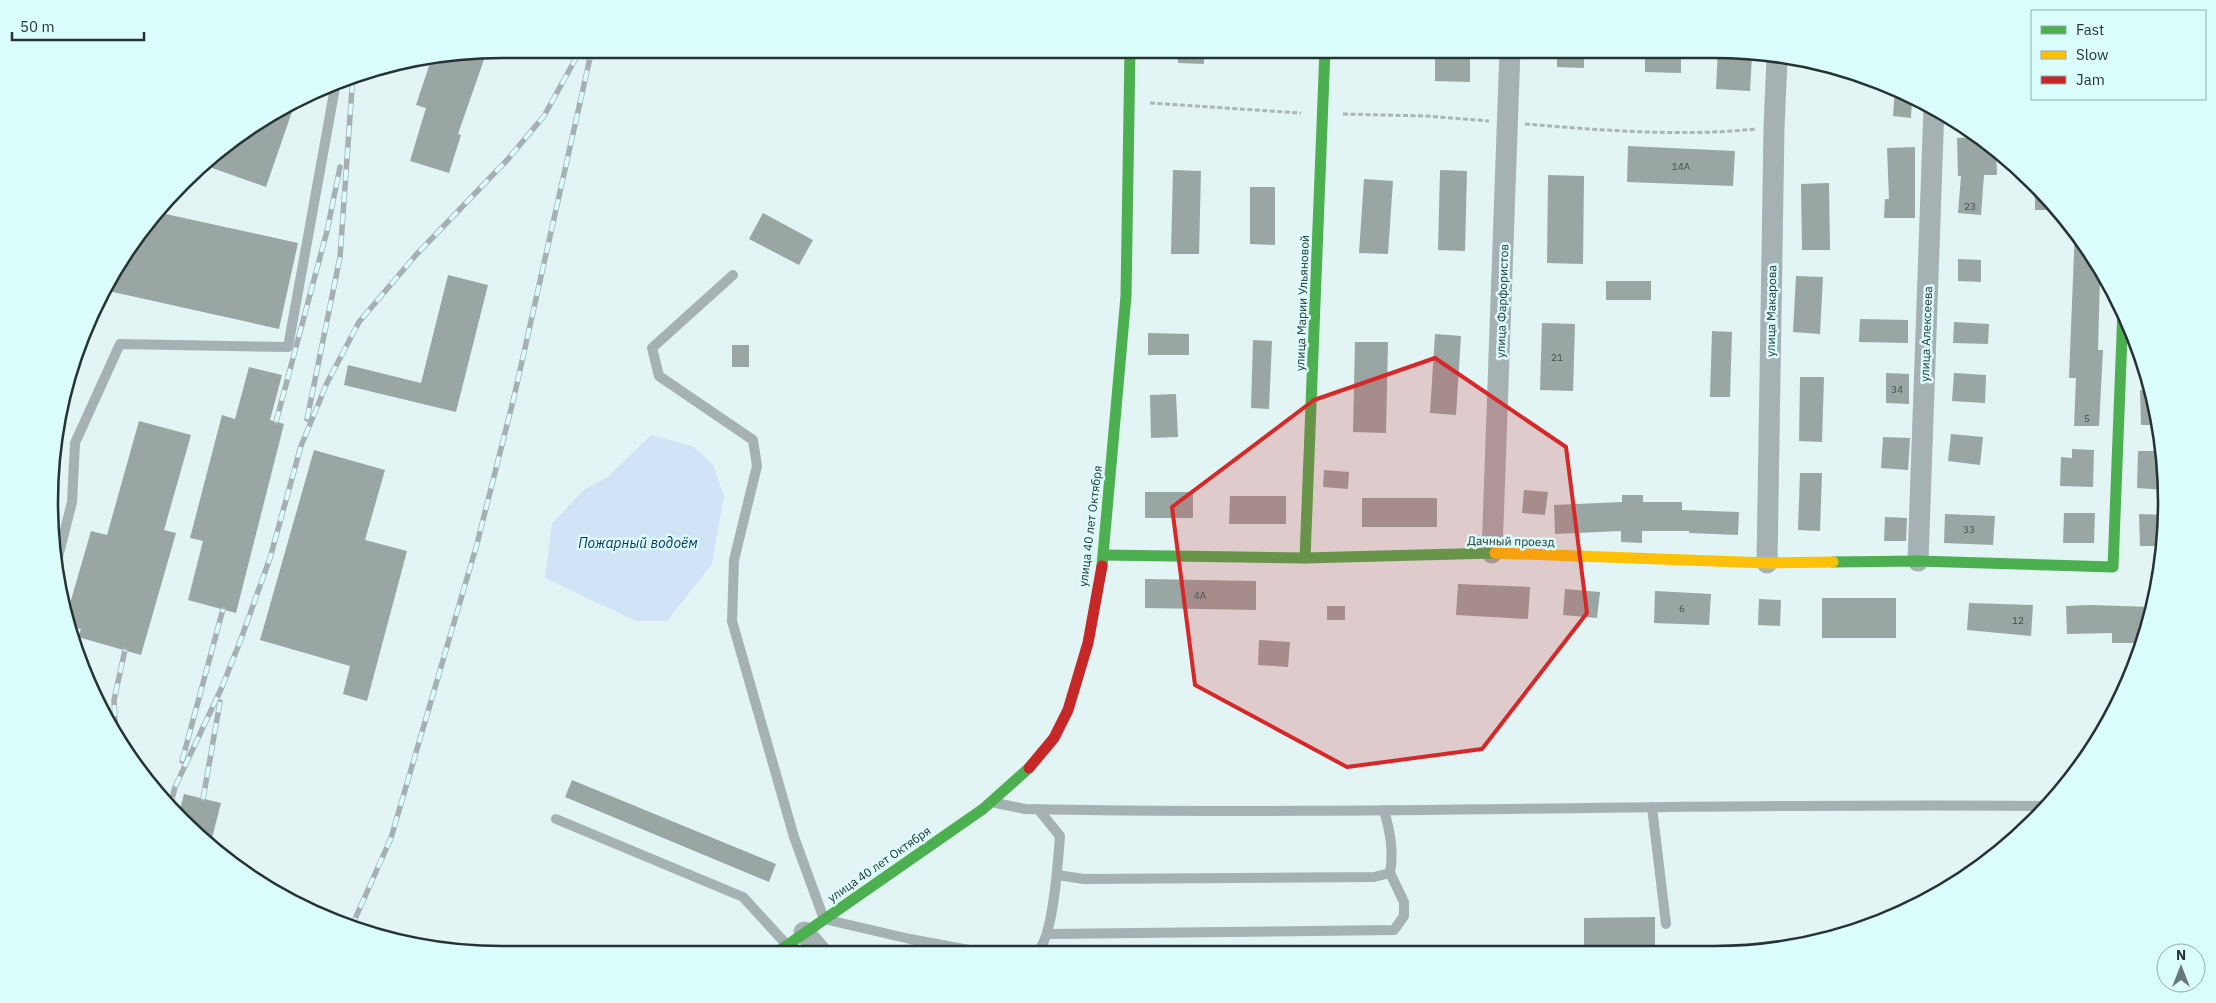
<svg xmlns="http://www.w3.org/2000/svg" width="2216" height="1003" viewBox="0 0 2216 1003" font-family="'IBM Plex Sans',sans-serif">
  <rect width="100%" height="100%" fill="#e2f4f4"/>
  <!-- water -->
  <polygon fill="#d1e3f6" points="651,435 692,446 713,464 724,496 712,564 667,621 636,621 545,578 552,523 585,489 608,477"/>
  <!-- building -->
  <g fill="#9aa6a4">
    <polygon points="1178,49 1204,49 1204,64 1178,63"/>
    <polygon points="1435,49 1470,49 1470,82 1435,81"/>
    <polygon points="1557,49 1584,49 1584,68 1557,67"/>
    <polygon points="1645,49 1681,49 1681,73 1645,72"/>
    <polygon points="1718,49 1752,55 1750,91 1716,89"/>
    <polygon points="487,51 458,134 461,135 449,173 410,161 426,108 416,105 431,60"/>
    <polygon points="1895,89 1912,96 1911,118 1893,116"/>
    <polygon points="296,100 266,187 201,164 275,110"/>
    <polygon points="1980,137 1996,149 1997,175 1984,175 1981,215 1958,213 1961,176 1958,176 1957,138"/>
    <polygon points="1628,146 1735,151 1733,186 1627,182"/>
    <polygon points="1915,147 1915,218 1884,218 1885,199 1889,199 1887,148"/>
    <polygon points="1173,170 1201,171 1199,254 1171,254"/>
    <polygon points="1440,170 1467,171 1465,251 1438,250"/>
    <polygon points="1548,175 1584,176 1583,264 1547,263"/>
    <polygon points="1364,179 1393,181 1388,254 1359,253"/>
    <polygon points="1829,183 1830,250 1802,250 1801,184"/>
    <polygon points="2035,184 2058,210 2035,210"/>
    <polygon points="1250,187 1275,187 1275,245 1250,244"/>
    <polygon points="161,213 298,243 279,329 104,290 110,275"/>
    <polygon points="763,213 813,240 799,265 749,239"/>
    <polygon points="2075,228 2105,277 2100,277 2098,350 2103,350 2099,426 2074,426 2076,378 2069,378"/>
    <polygon points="1958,259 1981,260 1981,282 1958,281"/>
    <polygon points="448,275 488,285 456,412 344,385 348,365 421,383"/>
    <polygon points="1796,276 1823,277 1820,334 1793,332"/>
    <rect x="1606" y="281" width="45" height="19"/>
    <polygon points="1860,319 1908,320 1908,343 1859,342"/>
    <polygon points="1954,322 1989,324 1988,344 1953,343"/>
    <polygon points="1542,323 1575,324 1573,391 1540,390"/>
    <polygon points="1712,331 1732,332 1730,397 1710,397"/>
    <polygon points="1148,333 1189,334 1189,355 1148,355"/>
    <polygon points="1435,334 1461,336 1456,415 1430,413"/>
    <polygon points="1253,340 1272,341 1269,409 1251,408"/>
    <polygon points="1355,342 1388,342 1386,433 1353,432"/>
    <rect x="732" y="345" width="17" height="22"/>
    <polygon points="249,367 282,375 270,420 284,424 236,613 188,600 203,541 190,538 222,415 235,419"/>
    <polygon points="1886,373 1909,374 1909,404 1886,403"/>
    <polygon points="1954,373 1986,375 1985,403 1952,401"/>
    <polygon points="1800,377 1824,377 1822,442 1799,441"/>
    <polygon points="2140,390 2153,390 2159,425 2141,425"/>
    <polygon points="1176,394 1178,437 1151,438 1150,395"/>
    <polygon points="139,421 191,435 164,530 176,533 141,655 78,637 81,629 71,627 67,614 91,531 107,535"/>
    <polygon points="1951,434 1983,437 1980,465 1948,461"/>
    <polygon points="1883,437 1910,438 1908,470 1881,468"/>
    <polygon points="2072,449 2094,450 2093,487 2060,486 2061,457 2072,458"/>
    <polygon points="314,450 385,470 365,540 407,551 367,701 343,694 350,666 260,640"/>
    <polygon points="2138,451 2163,451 2166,472 2166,490 2137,488"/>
    <polygon points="1324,470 1349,472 1348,489 1323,487"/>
    <polygon points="1800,473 1822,473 1820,531 1798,530"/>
    <polygon points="1524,490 1548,492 1545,515 1522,513"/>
    <rect x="1145" y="492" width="48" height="26"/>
    <polygon points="1622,495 1643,495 1643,502 1682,502 1682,510 1739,512 1738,535 1689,533 1689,531 1642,531 1642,543 1621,542 1621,531 1555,534 1554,505 1622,502"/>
    <polygon points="1230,496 1286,496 1286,524 1229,524"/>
    <rect x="1362" y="498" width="75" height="29"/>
    <polygon points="2064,513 2095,513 2094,543 2063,543"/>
    <polygon points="1945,514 1995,516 1993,545 1944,543"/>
    <polygon points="2139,514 2165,515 2164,546 2140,546"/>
    <polygon points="1885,517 1907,518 1906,541 1884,541"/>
    <polygon points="1145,579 1256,581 1256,610 1145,608"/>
    <polygon points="1458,584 1530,587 1528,619 1456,615"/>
    <polygon points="1565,589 1600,592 1597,618 1563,615"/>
    <polygon points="1655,591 1711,594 1709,625 1654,623"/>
    <rect x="1822" y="598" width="74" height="40"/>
    <polygon points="1759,599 1781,600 1780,626 1758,625"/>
    <polygon points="1969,603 2033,605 2031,636 1967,630"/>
    <polygon points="2090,605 2153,607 2144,643 2112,643 2112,633 2067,634 2066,606"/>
    <rect x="1327" y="606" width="18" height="14"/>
    <polygon points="1259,640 1290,642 1288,667 1258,665"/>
    <polygon points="572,780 776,864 769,882 565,797"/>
    <polygon points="184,794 221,803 210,846 178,816"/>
    <polygon points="1655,917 1655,950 1584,950 1584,918"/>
  </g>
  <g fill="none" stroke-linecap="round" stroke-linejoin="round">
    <!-- path -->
    <g stroke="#abb5b8" stroke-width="3" stroke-dasharray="5 2.5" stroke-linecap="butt">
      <polyline points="1150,103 1301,113"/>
      <polyline points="1343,114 1426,116 1489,121"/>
      <path d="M1525,124C1599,130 1681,137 1756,129"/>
    </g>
    <!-- lane -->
    <g stroke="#a6b1b4" stroke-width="10">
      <polyline points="733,275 652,348 659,376 753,440 757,466 734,560 732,621 794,837 824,919 910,939 985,953"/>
      <polyline points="55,569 72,502 75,443 120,344 288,347 336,82"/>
      <path d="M996,803L1025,809C1365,816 1705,802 2045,806"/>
      <polyline points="1652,807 1666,924"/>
      <polyline points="556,819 743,897 786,944"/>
      <path d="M1057,875L1084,879L1374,877L1390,873C1394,850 1390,832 1384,810"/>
      <polyline points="1048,934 1394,930 1404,916 1404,902 1390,873"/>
      <path d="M1036,953C1054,940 1058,858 1060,836L1038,809"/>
    </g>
    <!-- street -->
    <g stroke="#a6b1b4" stroke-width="21">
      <polyline points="1492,553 1510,49"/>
      <polyline points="1918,561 1934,106"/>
      <polyline points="1767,563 1774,128 1777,59"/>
      <polyline points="804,932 822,953"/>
    </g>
    <!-- fast -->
    <g stroke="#4caf50" stroke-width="11">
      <polyline points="1104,555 1305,558 1495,553"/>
      <polyline points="1305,558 1325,49"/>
      <polyline points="1833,562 1918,561 2113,567 2123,309"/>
      <polyline points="1102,566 1126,296 1130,49"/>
      <polyline points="776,953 983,809 1029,768"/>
    </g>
    <!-- slow -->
    <polyline stroke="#ffc107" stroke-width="11" points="1495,553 1767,563 1833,562"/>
    <!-- jam -->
    <polyline stroke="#c62828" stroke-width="11" points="1029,768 1054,738 1068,710 1088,643 1102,566"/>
    <defs>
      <g id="rail">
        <polyline points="307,419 340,257 353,74"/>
        <polyline points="276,422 327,231 340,167"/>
        <polyline points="116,738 114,700 125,650"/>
        <polyline points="182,761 223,609"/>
        <polyline points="203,799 220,702"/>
        <polyline points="170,808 175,787 222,687 241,639 270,558 301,446 327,383 359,322 416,255 508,159 544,116 581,49"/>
        <polyline points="351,928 391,838 477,544 514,397 592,49"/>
      </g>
    </defs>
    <!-- rail casing -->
    <use href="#rail" stroke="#a6b0b3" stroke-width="5.5"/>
    <!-- rail -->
    <use href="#rail" stroke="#dafcfb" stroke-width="4" stroke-dasharray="11" stroke-linecap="butt"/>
  </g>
  <!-- marked area -->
  <path fill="#d62828" fill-opacity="0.2" stroke="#d62828" stroke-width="4" stroke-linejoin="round" d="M1435,358L1566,447L1587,613L1482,749L1347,767L1195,685L1172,507L1314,400Z"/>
  <g text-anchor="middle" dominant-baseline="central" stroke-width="5" stroke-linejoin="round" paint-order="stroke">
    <!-- number labels -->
    <g font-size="10" fill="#43504f">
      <text x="1681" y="166">14А</text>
      <text x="1970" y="206">23</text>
      <text x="1557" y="357">21</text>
      <text x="1897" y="389">34</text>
      <text x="2087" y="418">5</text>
      <text x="1969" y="529">33</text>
      <text x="1200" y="595">4А</text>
      <text x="1682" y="608">6</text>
      <text x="2018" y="620">12</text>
    </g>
    <!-- street labels -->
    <g font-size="12" fill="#263333" stroke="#dafcfb">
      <text transform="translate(1502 301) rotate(-88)">улица Фарфористов</text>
      <text transform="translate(1302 303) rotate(-88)">улица Марии Ульяновой</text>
      <text transform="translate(1771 311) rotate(-89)">улица Макарова</text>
      <text transform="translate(1926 334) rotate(-88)">улица Алексеева</text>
      <text transform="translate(1090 526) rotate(-83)">улица 40 лет Октября</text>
      <text transform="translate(1511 541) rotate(1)">Дачный проезд</text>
      <text transform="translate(879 864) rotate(-35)">улица 40 лет Октября</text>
    </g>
    <!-- water labels -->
    <g font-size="14" font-style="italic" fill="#103266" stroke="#dafcfb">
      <text x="638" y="543">Пожарный водоём</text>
    </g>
  </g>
  <!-- crop -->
  <path d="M0 0H2216V1003H0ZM502 58H1714A444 444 0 0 1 2158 502V502A444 444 0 0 1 1714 946H502A444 444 0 0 1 58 502V502A444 444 0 0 1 502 58Z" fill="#dafcfb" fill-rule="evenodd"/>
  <path fill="none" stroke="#263333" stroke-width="2.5" d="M502 58H1714A444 444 0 0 1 2158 502V502A444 444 0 0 1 1714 946H502A444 444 0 0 1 58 502V502A444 444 0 0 1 502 58Z"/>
  <!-- legend -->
  <rect x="2031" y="10" width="175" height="90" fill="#dafcfb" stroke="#92acab"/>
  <rect x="2041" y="26" width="25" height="8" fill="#4caf50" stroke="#92acab"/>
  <text x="2076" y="35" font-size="15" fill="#263333">Fast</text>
  <rect x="2041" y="51" width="25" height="8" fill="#ffc107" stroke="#92acab"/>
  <text x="2076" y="60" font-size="15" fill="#263333">Slow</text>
  <rect x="2041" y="76" width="25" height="8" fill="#c62828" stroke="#92acab"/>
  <text x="2076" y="85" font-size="15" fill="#263333">Jam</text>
  <!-- north arrow -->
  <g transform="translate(2181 968)"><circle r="24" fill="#dafcfb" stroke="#92acab"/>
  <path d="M0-4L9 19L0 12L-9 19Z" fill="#687777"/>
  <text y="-8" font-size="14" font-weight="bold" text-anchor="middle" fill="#263333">N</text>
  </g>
  <!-- scale -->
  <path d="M12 32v8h132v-8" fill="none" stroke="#263333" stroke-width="2.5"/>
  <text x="20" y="32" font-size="15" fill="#263333" stroke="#dafcfb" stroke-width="4" paint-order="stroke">50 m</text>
</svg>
